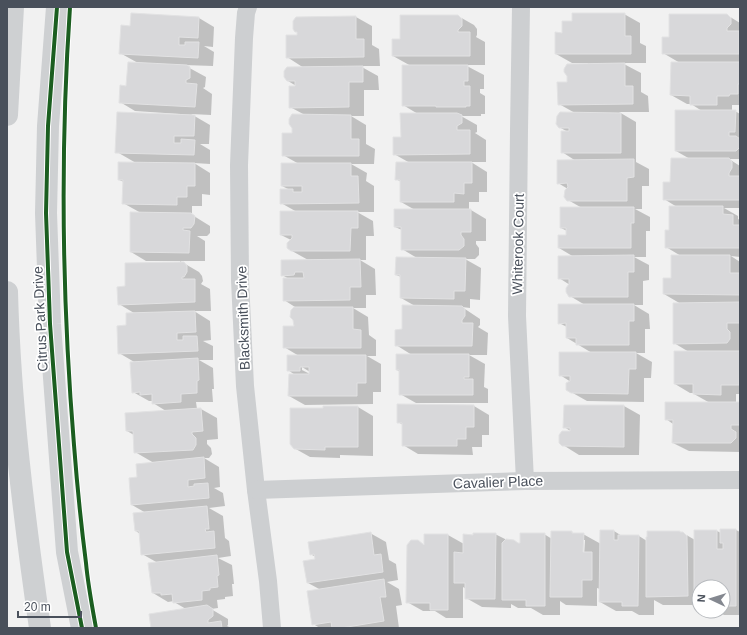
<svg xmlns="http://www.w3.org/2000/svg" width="747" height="635" viewBox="0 0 747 635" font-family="Arial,sans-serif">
  <rect width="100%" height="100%" fill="#f1f1f1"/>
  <!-- shadow -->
  <g fill="#0003" fill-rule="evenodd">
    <polygon points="624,14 640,23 640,43 646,46 646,63 622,63 641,73 641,92 648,96 649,112 619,112 636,122 636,162 649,169 649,186 642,186 642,209 635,209 650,217 650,231 646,231 646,257 634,257 649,265 649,280 643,281 643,305 634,305 649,314 650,329 645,329 645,353 636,353 652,362 651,378 644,378 644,402 587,401 571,392 571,382 560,375 592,353 567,338 567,327 559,323 585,305 570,296 570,285 559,278 574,257 559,248 567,236 567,231 561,228 582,208 568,200 568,189 558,183 576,161 562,152 568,132 559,127 575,113 559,104 588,65 588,63 572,63 556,54 563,34"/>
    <polygon points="727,15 740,23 740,105 732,105 732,111 735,111 740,114 740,159 729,159 740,166 740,208 724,208 738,216 738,219 740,220 740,257 731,256 740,262 740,394 736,394 736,403 740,403 740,452 689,451 673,443 673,424 666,419 710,403 694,394 694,393 690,393 675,384 689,352 674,343 681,304 664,294 672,279 681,256 666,247 677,207 664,199 671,183 690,159 676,151 702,111 691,104 687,104 671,95 680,63 663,53 670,38"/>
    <polygon points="458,16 474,25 477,29 477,35 476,37 485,42 485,65 465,65 484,75 484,89 480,89 480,93 485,96 485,114 481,114 481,116 461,116 477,125 477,132 475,133 486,140 486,162 471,162 487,172 487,192 479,192 479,202 469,202 469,210 471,210 486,219 486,241 476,241 476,244 479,248 479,255 475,259 465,259 481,268 480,300 470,299 470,308 462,307 480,319 480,325 478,327 488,333 487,355 469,355 485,364 484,387 488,389 488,403 416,403 400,394 400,372 397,370 412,355 396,345 415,306 401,298 401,277 396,275 417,258 402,249 402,230 395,227 415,210 401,202 401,182 396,179 410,163 394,154 402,138 418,114 403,105 411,66 393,56 401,40"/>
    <path d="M356,17L372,26V45L379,49L380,66H360L378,76L379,90H364V116H351L366,125V144L375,149L374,164H351L367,173L366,181L374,186V212H357L373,221L374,236H366V260H360L375,269L376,295H366V308H353L368,317L369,335L376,340V356H367L381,364V392H373V404L305,405L289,396L295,375L288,370L299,356L284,347L295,327L292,311L295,307L284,300L289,279L282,275L310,261L292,251L291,240L281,235L297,212L281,203L290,190L282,186L299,164L283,155L293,134L305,115L290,107L298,87L288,81L304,68L287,57L298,36L297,18ZM302,367L310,372V374L302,370Z"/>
    <polygon points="199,18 214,27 213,47 204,46 214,52 213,66 184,65 206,77 205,87 203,88 212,94 211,115 191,114 210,125 209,144 200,144 210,150 210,164 194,163 210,173 210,195 202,194 202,206 192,206 192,213 189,213 210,226 210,233 207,236 197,236 205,241 205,261 146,261 131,252 141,213 123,203 124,182 119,180 136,163 117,152 180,115 180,114 135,111 120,102 138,63 120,53 131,27"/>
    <polygon points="180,261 199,272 202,276 203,281 201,284 210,289 211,311 194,311 210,321 211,340 203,341 213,346 213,360 199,360 213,368 214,389 212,389 213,402 196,402 197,409 201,409 217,418 218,439 207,440 207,444 211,448 212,454 209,458 204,458 219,467 220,487 214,488 223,493 225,506 209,508 223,516 225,538 229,541 231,556 218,558 232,565 234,584 232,584 233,596 225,597 225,599 217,600 218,608 211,609 228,619 228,625 227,626 231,628 152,628 186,609 174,602 174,601 168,602 153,593 158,563 142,554 140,534 136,531 146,513 132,505 138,478 154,463 135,452 134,435 127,431 166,411 153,403 153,401 149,401 133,392 136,363 119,353 134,313 119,304 126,287 180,263"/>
    <polygon points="474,406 489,415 489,435 482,435 482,447 472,447 473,455 418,454 403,445 403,425 398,422"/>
    <polygon points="565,406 624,406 640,415 639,455 579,455 563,445 572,432 564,427"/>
    <polygon points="358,407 373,416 373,456 340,455 340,458 310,457 294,448 324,409"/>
    <path d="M736,530L740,532V615H724L717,611H723V587H699V605H663L654,600V615H639L632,611H616L600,602V589L597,588V606L566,605L560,601V615H543L531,608H518L511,604V608L482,607L466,598V589L463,587V618H446L435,611H423L407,602L425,545V535H448L464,544L474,536L495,534L507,540L520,544L544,534L552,539L571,532L575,534H583L601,544L614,531L622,536H639L647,541L680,532L683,533L695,540L717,531L721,533ZM583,540H585L584,557H582Z"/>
    <polygon points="370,533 386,542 389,560 396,564 398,580 387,582 399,589 402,605 396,606 399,628 320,628 313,624 321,590 308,583 316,560 316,557 310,554"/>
  </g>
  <!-- building -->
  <g fill="#d8d8da" stroke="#e2e2e3">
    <polygon points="131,13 199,17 198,38 179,37 179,45 185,45 185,42 199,42 198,58 119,54 121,25 130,26"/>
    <polygon points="572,13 625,13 625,36 631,36 631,54 555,54 555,32 562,33 562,21 572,21"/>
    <polygon points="669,14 727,14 731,18 731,24 727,28 727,31 739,31 739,54 662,54 662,37 669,37"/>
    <polygon points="400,15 458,15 462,19 462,26 458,30 458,32 470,32 470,56 392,56 392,39 400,39"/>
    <polygon points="356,16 356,39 364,39 364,57 286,58 286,35 297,35 297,32 295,32 293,29 293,21 296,17"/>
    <polygon points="128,62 187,65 190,67 190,78 186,80 186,83 197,84 195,107 119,103 120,85 126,86"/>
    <polygon points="671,62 740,62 740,84 738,84 738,94 730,94 729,96 717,96 717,105 690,105 690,96 670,95"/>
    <polygon points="625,63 625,86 633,86 633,104 558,105 557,82 567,82 567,76 564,72 564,69 567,64"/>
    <polygon points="402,65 468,65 468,81 464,81 464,86 470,86 470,106 466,106 466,107 436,107 436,106 402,106"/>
    <polygon points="363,66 363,82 349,82 349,107 289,108 289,86 295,86 295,81 287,81 284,77 284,71 287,67"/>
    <polygon points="675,110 736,110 735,132 729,132 729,136 736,136 740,139 740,147 736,151 675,151"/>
    <polygon points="117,112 195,115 194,136 174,136 174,143 181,143 181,139 195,140 194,155 115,153"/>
    <polygon points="560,112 621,113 621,153 561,153 561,131 569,131 569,128 559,128 556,124 557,116"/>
    <polygon points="400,113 457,113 462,115 462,123 457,126 457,130 470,130 470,154 393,155 393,137 401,137"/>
    <polygon points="292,114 351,115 351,139 359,139 359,156 282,156 282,133 292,133 292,128 289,124 289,119"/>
    <polygon points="671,158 729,158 732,162 732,168 729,173 729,176 740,176 740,200 663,200 663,182 670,182"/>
    <polygon points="634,159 634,177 627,178 627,201 567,201 564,197 565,190 568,187 567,183 557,184 557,160"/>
    <polygon points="118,162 195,163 195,186 187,186 187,197 177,197 177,205 122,204 123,180 118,180"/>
    <polygon points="396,162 472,162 472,183 464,183 464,194 454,193 454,202 400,202 400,180 395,180"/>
    <polygon points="281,163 351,163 351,176 358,176 359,203 280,204 280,189 293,189 293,192 302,192 302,186 281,186"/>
    <polygon points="669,206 723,206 723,214 733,215 733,225 740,225 740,248 665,248 665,230 669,230"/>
    <polygon points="560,207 634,207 634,223 631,223 631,248 558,248 558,235 566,235 566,228 560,228"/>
    <polygon points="394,209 471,209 471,232 461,232 461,235 464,239 464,246 459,250 401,250 401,227 394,227"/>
    <polygon points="280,211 358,211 358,228 351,228 350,251 291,251 287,248 287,243 292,238 292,235 280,235"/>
    <polygon points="130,212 191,213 195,216 194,224 191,228 183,228 183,230 190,231 189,253 130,252"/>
    <polygon points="634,255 634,272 628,272 628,297 569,297 566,292 566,288 569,284 569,279 558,279 558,256"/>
    <polygon points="671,255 730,255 730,273 740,273 740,295 663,294 663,278 671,278"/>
    <polygon points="396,257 466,258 465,291 454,291 454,299 400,298 400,275 395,275"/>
    <polygon points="360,259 361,287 350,287 350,300 283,301 283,278 304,278 303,272 295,272 294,275 281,276 281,260"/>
    <polygon points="184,262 187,266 187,272 184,277 182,277 182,279 195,279 195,302 118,305 117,287 125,286 125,263"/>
    <polygon points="740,302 740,323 727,323 727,329 730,332 730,339 727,343 673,344 673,303"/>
    <polygon points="558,304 634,304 634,321 629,321 629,345 576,345 576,338 566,338 566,323 558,324"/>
    <polygon points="402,305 462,306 465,309 465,316 462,320 462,323 473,323 472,346 395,346 395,330 402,329"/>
    <polygon points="294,307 353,307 353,329 361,330 361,348 283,348 283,326 294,326 293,320 290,317 291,310"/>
    <polygon points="195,311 196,332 177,333 177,340 183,340 183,336 197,336 198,351 118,354 117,326 126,325 126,313"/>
    <polygon points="674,351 740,351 739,385 721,385 721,395 693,394 693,384 674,384"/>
    <polygon points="559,352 636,352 636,369 629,369 628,394 571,393 566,390 566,383 570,381 570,376 559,376"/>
    <polygon points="396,354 469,354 469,377 464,377 464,379 473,379 473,395 399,395 399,370 396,370"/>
    <polygon points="287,355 366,355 366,383 357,383 357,396 288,396 289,374 309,374 309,367 300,367 300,371 287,371"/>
    <polygon points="198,358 199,380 197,381 197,393 181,394 181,402 152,404 152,394 140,395 140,392 132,393 130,362"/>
    <polygon points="665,402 740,402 740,425 731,425 731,429 736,432 736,438 731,443 672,443 673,420 665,420"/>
    <polygon points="397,404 474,405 474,427 466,427 466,439 457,439 457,446 402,446 402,423 397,423"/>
    <polygon points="564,405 624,405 624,447 562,446 559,443 559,435 562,431 570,431 570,428 563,428"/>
    <polygon points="323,406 358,406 358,447 325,447 325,450 294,449 290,444 290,408 323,408"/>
    <polygon points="201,408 203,431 192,432 192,434 196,438 196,445 193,450 134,453 133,431 126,431 125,413"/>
    <polygon points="204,457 205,478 188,480 188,487 194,486 194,484 208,483 209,498 131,505 129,478 137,477 136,464"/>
    <polygon points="207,506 209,529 205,529 206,532 214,531 215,548 141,555 139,531 135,531 133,513"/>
    <polygon points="720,529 736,529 736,606 723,606 723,587 699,587 699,598 694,598 694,530 717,530 717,549 723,549 723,543 720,543"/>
    <polygon points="600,530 614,530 614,540 618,540 618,535 639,535 638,606 622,606 622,602 599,602"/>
    <polygon points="551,531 572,531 572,533 584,533 583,552 592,552 592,580 582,580 582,597 550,597"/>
    <polygon points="647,531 680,531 680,532 683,532 687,536 688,596 646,597 646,537 647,537"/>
    <polygon points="371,532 374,555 381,554 383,572 307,583 303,561 315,559 314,554 310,555 308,542"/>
    <polygon points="473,533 496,533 495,599 465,599 465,583 454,583 454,552 463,553 463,534 473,535"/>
    <polygon points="520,533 545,533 545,606 526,606 526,600 502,600 502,543 506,539 514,540 518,543 520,543"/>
    <polygon points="424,534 448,534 448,610 430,610 430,603 406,603 407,545 411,540 418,540 424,545"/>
    <polygon points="217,555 219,575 217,576 218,587 210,588 210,590 202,591 202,600 173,603 172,594 161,595 161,593 152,593 148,563"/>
    <polygon points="384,579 386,597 380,597 384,621 341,628 332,628 331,622 312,625 307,591"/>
    <polygon points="207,605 213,609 213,616 208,620 208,623 221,621 222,628 151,628 149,614"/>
  </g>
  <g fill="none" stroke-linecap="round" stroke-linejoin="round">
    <!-- street -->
    <g stroke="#cdcfd1" stroke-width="18">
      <polyline points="248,7 246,13 244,38 239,165 240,280 245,386 256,490 268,581 272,628"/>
      <polyline points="521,7 519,130 517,316 525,481"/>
      <polyline points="256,490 525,481 740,480"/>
    </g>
    <!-- secondary -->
    <g stroke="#ced0d2" stroke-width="22">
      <polyline points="57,7 48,126 46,213 50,324 67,552 82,628"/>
      <polyline points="7,115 13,7"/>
      <path d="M7,292C10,405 24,517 40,628"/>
    </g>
    <defs>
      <g id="cycleway">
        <polyline points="57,7 48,126 46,213 50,324 67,552 82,628"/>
        <path d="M70,7C60,153 62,299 74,445C77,484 81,524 86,563C88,585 92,606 96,628"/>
      </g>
    </defs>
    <!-- cycleway casing -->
    <use href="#cycleway" stroke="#fff" stroke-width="6"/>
    <!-- cycleway -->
    <use href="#cycleway" stroke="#1b5e20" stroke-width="4"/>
  </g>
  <g text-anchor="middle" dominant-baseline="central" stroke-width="3.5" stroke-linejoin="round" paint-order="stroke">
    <!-- street labels -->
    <g font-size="14" fill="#49505b" stroke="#fff">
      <text transform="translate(518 244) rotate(-89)">Whiterook Court</text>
      <text transform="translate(243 318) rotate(-92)">Blacksmith Drive</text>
      <text transform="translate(40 319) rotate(-93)">Citrus Park Drive</text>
      <text transform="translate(498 482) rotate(-2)">Cavalier Place</text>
    </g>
  </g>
  <!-- border -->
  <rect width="747" height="635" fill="none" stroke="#49505b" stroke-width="16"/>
  <!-- north arrow -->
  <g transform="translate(711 599) rotate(274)"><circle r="19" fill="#ffffff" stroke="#b6b9bd"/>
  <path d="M0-3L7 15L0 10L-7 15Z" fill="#848890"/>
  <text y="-6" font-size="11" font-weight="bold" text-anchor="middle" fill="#49505b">N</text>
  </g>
  <!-- scale -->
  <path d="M18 611v6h63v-6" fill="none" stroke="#49505b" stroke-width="2"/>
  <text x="24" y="611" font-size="12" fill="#49505b" stroke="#ffffff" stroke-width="3" paint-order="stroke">20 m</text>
</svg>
